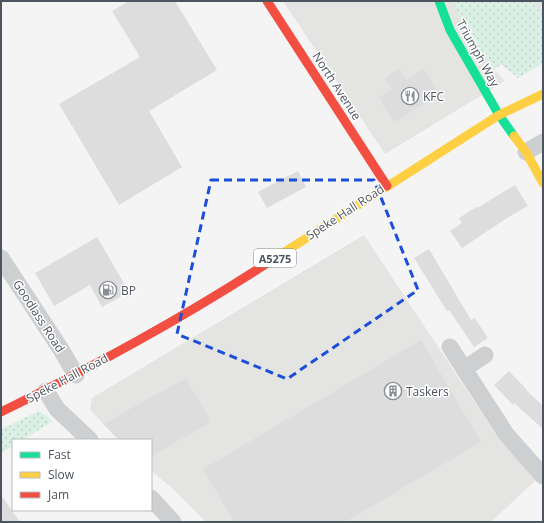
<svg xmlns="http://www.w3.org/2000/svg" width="544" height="523" viewBox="0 0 544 523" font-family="'Open Sans',sans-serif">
  <defs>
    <pattern id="grass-dots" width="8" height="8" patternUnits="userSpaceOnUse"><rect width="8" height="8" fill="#dbf0e5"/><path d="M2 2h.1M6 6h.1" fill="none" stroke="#bed0c7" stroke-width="1.8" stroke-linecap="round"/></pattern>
  </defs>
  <rect width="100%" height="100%" fill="#f4f4f4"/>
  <!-- commercial -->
  <g fill="#e4e5e2">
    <polygon points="283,1 543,1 543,63 518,78 501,64 494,69 505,81 385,154"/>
    <polygon points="364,235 501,442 537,479 491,522 206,522 171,487 151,471 151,440 119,440 90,410 92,398"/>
  </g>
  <!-- grass -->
  <g fill="url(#grass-dots)">
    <polygon points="452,1 533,1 543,16 543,63 518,78 502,64 494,69 475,45 453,4"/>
    <polygon points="39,411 53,421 23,440 13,440 13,446 1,453 1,429"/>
  </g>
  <!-- building -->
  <g fill="#ddddde">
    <polygon points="129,1 175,1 217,70 149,111 182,167 119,205 59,104 140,57 112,11"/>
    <polygon points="399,69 406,80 424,69 440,94 394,122 379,97 392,90 385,78"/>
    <polygon points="298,171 306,187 267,208 258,192"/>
    <polygon points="515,185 528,206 507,218 462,248 450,231 462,223 459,218 476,207 477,208"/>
    <polygon points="97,237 129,292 102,307 90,285 54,306 35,273"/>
    <polygon points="429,249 471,320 475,318 488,338 474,347 449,310 447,311 414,258"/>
    <polygon points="421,340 481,442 345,522 234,522 203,469"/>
    <polygon points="509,371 527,390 527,391 543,406 543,429 514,403 513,405 494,385"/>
    <polygon points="186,378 211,422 151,456 151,440 119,440 103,424"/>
    <polygon points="1,495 20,522 1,522"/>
  </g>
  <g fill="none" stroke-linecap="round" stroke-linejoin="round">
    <!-- street -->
    <g stroke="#cecfd1" stroke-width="17">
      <polyline points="526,152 543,142"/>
      <polyline points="1,258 62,351 76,375"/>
      <polyline points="450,347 506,434 543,476"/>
      <polyline points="464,369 485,355"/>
      <polyline points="46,391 57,409 90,440"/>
      <polyline points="151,498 173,522"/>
    </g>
    <!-- fast -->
    <polyline stroke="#16e098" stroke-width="9" points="439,1 450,30 499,115 514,136"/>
    <!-- slow -->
    <g stroke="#ffcf43" stroke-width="9">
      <polyline points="514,136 526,152 543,183"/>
      <polyline points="269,262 499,115 543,94"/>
    </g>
    <!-- jam -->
    <g stroke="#f24e42" stroke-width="9">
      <polyline points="267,1 387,186"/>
      <path d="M1,412C93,367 183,318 269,262"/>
    </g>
  </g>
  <!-- marked area -->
  <path fill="none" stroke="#1d4ed8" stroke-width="3" stroke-dasharray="8 5" stroke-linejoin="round" d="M211,180H374L418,290L287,379L177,334Z"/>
  <!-- icons -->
  <defs>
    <symbol id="restaurant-ring" viewBox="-11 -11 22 22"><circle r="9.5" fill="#fff" stroke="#878d93" stroke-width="1.5"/><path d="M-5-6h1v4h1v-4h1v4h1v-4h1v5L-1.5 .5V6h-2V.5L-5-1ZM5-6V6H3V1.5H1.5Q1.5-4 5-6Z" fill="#878d93"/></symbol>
    <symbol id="fuel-ring" viewBox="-11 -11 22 22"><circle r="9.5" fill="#fff" stroke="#878d93" stroke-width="1.5"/><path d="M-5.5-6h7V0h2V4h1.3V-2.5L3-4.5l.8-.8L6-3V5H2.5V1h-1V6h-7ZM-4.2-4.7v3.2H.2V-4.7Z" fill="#878d93"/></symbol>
    <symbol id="building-ring" viewBox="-11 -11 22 22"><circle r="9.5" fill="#fff" stroke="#878d93" stroke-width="1.5"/><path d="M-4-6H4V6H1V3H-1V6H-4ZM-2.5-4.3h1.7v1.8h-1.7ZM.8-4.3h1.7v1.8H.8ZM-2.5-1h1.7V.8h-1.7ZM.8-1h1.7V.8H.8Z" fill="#878d93"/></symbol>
  </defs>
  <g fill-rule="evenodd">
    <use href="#restaurant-ring" x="400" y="86" width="20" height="20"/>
    <use href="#fuel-ring" x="98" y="280" width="20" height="20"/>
    <use href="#building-ring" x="383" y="381" width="20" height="20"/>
  </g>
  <g text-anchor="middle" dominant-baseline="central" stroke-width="3" stroke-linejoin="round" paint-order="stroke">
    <!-- shield labels -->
    <rect fill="#fff" stroke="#82888f" stroke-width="1" x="254" y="249" width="42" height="18" rx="3"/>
    <g font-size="11" font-weight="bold" fill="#4c555f">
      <text x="275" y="258">A5275</text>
    </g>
    <!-- street labels -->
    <g font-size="12" fill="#4c555f" stroke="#fff">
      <text transform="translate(478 53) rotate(61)">Triumph Way</text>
      <text transform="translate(337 86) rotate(57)">North Avenue</text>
      <text transform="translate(345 212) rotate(-33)">Speke Hall Road</text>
      <text transform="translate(39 316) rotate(57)">Goodlass Road</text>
      <text transform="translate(67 378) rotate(-28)">Speke Hall Road</text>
    </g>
    <!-- poi labels -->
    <g font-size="12" fill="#4c555f" stroke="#fff" text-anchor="start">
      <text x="423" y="96">KFC</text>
      <text x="121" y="290">BP</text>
      <text x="406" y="391">Taskers</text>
    </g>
  </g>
  <!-- border -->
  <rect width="544" height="523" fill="none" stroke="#4c555f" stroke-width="4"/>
  <!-- legend -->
  <rect x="12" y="439" width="140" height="72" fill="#ffffff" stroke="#b7bbbf"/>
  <rect x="20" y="452" width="20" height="6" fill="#16e098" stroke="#b7bbbf"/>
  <text x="48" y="459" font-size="12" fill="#4c555f">Fast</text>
  <rect x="20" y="472" width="20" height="6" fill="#ffcf43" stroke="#b7bbbf"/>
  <text x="48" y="479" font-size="12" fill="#4c555f">Slow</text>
  <rect x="20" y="492" width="20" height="6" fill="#f24e42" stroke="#b7bbbf"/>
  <text x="48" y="499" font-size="12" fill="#4c555f">Jam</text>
</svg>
